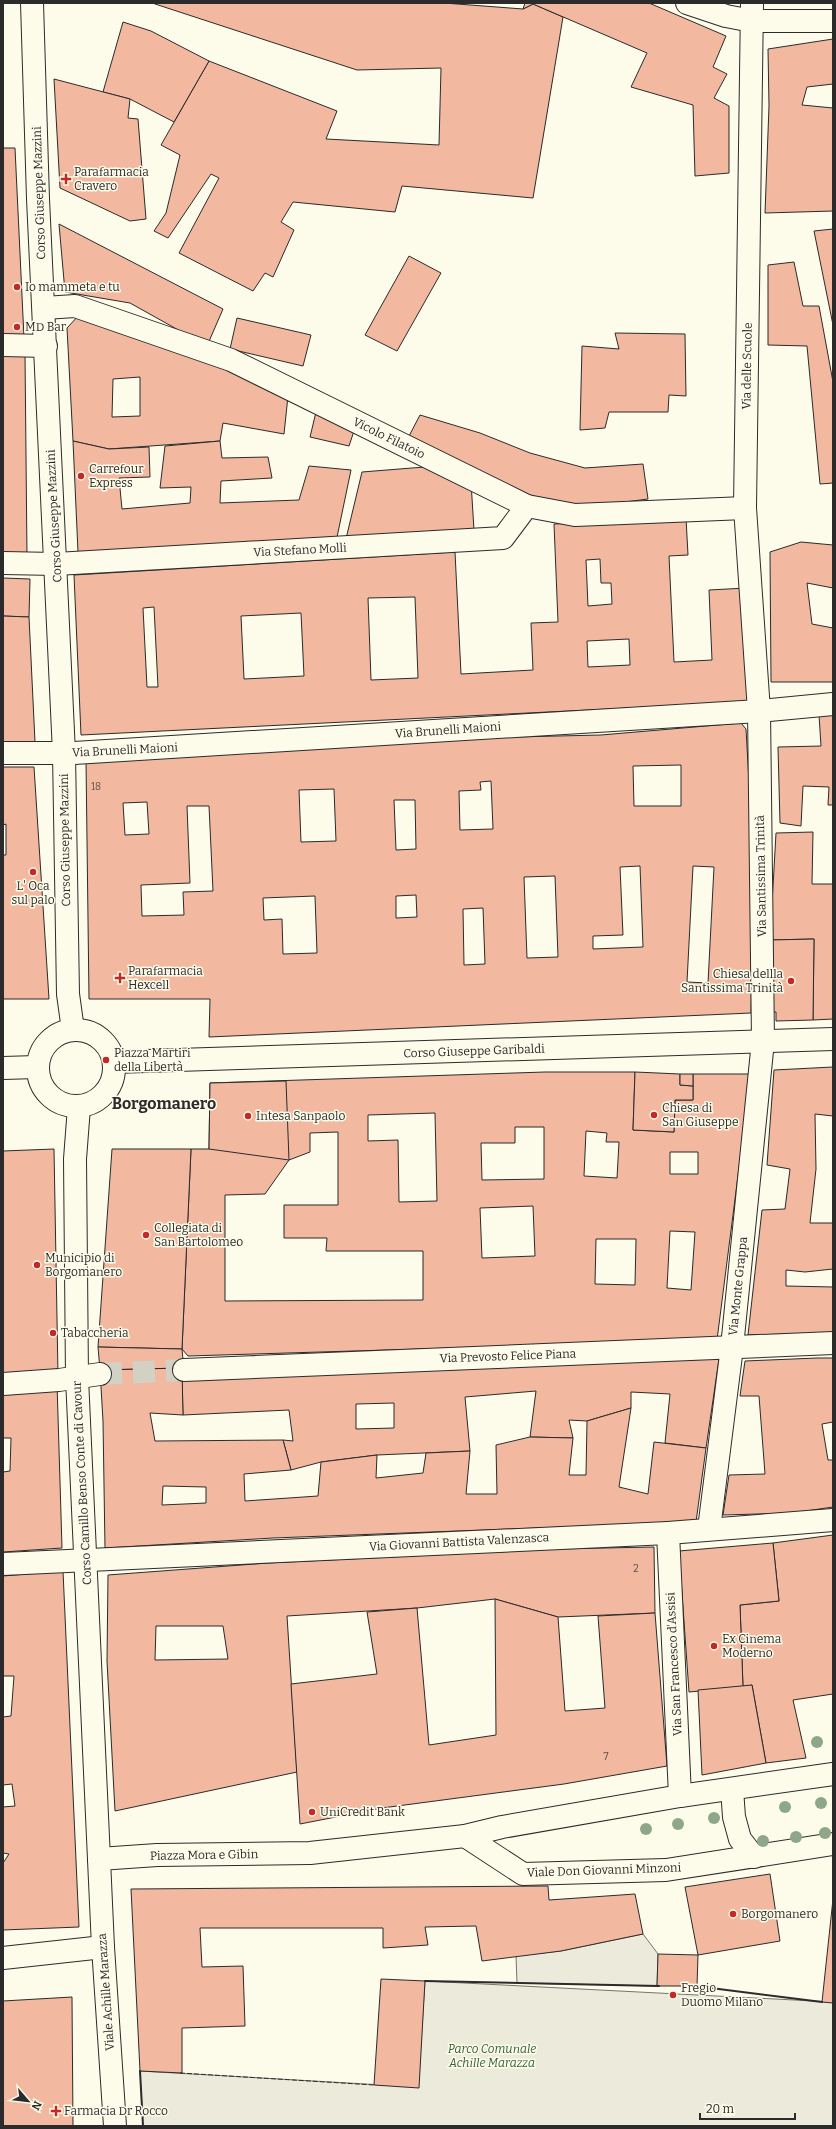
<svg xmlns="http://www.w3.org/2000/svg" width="836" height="2129" viewBox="0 0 836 2129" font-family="Bitter,serif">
  <rect width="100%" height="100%" fill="#fdfbea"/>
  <!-- green -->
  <g fill="#ecebdb" stroke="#74746e">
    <polygon points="643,1934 658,1954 657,1986 517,1983 516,1956 561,1951"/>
    <polygon points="425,1981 833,2002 833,2126 143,2126 140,2071 418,2087"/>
  </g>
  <!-- building -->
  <g fill="#f2b8a0" stroke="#2b2b2b" fill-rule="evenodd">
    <polygon points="152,3 444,3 523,9 533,4 563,17 533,198 402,186 395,212 293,202 281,222 294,230 273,277 265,273 253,291 179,253 219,178 211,174 168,238 154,231 166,213 180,155 161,145 209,61 337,111 326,139 439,145 441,68 357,70"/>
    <polygon points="525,3 649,3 726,36 713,67 727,74 714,98 729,106 729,173 695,176 693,105 631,87 647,53 533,4 523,9"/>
    <polygon points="123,22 151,31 209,61 174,122 130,99 103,92"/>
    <polygon points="833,39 833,84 807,87 802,105 833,108 833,211 765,213 769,106 768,49"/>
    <polygon points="54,79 130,99 128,118 138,119 146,219 130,221 60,188"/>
    <polygon points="3,148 15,148 24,338 3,339"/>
    <polygon points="59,224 223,309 207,346 130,303 65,292"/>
    <polygon points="833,229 833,325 814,231"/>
    <polygon points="409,256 441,273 397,351 365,335"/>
    <polygon points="794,262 803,306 819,306 833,382 833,483 820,484 807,346 768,345 768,265"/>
    <path d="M79,315L231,366L288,396L284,434L223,423L220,441L109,449L73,441L67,328ZM140,377V416L112,417L113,379Z"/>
    <polygon points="237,318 311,335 303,366 230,349"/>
    <polygon points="615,333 685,334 686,396 669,395 668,412 609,412 605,428 580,430 582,346 619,349"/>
    <polygon points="3,353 25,354 27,556 3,556"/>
    <polygon points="316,412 355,428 349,446 310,437"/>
    <polygon points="420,415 480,433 530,453 585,468 643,464 648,499 579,508 513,493 516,488 468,470 408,438"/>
    <polygon points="73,441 109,449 149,447 150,477 119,478 122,509 190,503 191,487 160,488 165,446 220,441 222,458 268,457 272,478 221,481 220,503 299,500 309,466 351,470 336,542 78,552"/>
    <polygon points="437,466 471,482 474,530 345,543 362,472"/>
    <path d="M686,518L688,555L669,556L674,662L712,660L709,590L746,588L751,702L81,735L74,575L455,552L461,674L533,670L531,623L558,622L554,524ZM600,559L601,583H611L612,604L588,606L586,560ZM415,597L418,678L371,680L368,598ZM154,607L158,687H147L143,608ZM301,613L304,676L244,679L241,616ZM629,639L630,665L588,667L587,641Z"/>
    <polygon points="801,542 833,545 833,588 807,583 812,624 833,628 833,682 771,682 770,552"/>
    <polygon points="3,578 30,579 29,617 3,616"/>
    <polygon points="3,616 29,617 35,742 3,742"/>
    <polygon points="833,714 833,805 828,805 829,787 803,786 801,826 780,823 778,747 821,746 819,715"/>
    <path d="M741,723L746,729L754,869L751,1013L209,1037L210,999H89L86,761L472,738L601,735ZM681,765V806H634L633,766ZM491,781L493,829L460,830L459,791L481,790L480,782ZM334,789L336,841L301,842L299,790ZM394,800H415L416,849L396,850ZM147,802L149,834L125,835L123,803ZM187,806H209L213,891L183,892L184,915L142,916L141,885L190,883ZM640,866L643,947L593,949V936L623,935L620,867ZM693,866L714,867L708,983L687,982ZM555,876L558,957L527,958L524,877ZM416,895L417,917L396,918V896ZM315,896L317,953L283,954L282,919L264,920L263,898ZM483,908L485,964L464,965L463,909Z"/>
    <polygon points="3,767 34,767 49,999 3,999 3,855 6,855 6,824 3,825"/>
    <polygon points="813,832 812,884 833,884 833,1019 813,1020 814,939 770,940 776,833"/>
    <polygon points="814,939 813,1020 776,1021 776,1012 767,1012 770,940"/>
    <polygon points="833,1067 833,1116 815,1114 816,1169 810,1223 833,1223 833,1269 805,1272 786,1270 786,1286 833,1287 833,1333 748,1335 762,1210 785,1209 790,1169 767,1165 774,1070"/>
    <path d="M545,1072H635L633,1130L674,1132L675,1100H693V1074H751L717,1340L188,1356L182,1349L191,1149H209L210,1083ZM435,1113L437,1201L399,1202L398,1140L368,1141V1115ZM515,1127H544V1179L482,1180L481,1143H515ZM586,1131L607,1133L606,1142H619L617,1178L584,1176ZM338,1132V1205H284V1238H327L326,1251H423V1300L225,1301V1195L265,1194L289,1160L310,1152V1133ZM670,1152H698V1174H670ZM533,1206L535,1256L482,1258L480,1208ZM670,1231L695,1232L691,1290L667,1288ZM596,1239H636L635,1285L595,1284Z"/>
    <polygon points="635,1072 680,1074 680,1085 693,1086 693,1100 675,1100 674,1132 633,1130"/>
    <polygon points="680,1074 693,1074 693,1086 680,1085"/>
    <polygon points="286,1081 289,1160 209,1149 210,1083"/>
    <polygon points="54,1149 58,1375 3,1378 3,1151"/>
    <polygon points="112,1149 191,1149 182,1349 98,1347"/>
    <polygon points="98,1347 182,1349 184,1370 182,1368 100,1370"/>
    <polygon points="817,1358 833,1358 833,1422 822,1424 828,1460 833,1460 833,1507 792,1513 723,1515 729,1475 765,1474 759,1396 740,1396 745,1361"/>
    <path d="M719,1359L706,1448L665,1443L670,1394L631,1392V1408L587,1421L569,1420L573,1438L530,1437L536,1391L465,1397L470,1451L377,1455L321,1462L291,1470L283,1440L293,1441L289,1410L183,1415L182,1377L519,1364ZM394,1403V1428L356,1429V1404Z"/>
    <path d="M182,1368L183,1415L150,1413L155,1441L283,1440L291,1470L244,1474L245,1501L318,1496L321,1462L377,1455L376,1478L423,1473L426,1453L470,1451L466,1494H497L496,1445L530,1437L573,1438L569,1475H586L587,1421L631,1408L619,1487L648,1494L654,1442L706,1448L696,1522L273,1538L105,1548L103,1421L100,1370ZM163,1486L206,1487V1503L162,1505Z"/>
    <polygon points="57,1383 62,1548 3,1552 3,1472 10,1471 11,1438 3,1438 3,1386"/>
    <polygon points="833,1535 833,1694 793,1700 806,1758 766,1763 752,1685 743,1687 740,1605 779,1601 773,1543"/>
    <polygon points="773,1543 779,1601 740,1605 743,1687 689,1692 679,1551"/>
    <path d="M654,1547L655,1613L558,1617L495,1599L417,1608L287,1616L297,1772L115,1811L107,1661L108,1575L268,1563L554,1549ZM156,1626H223L228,1659L155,1660Z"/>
    <polygon points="63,1571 79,1927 3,1930 3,1863 9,1854 3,1853 3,1807 15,1806 12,1784 3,1785 3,1717 11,1716 14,1676 3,1676 3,1576"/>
    <polygon points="495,1599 558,1617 565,1711 605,1708 598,1616 655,1613 667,1766 564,1784 382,1808 300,1824 291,1684 377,1674 367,1612 417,1608 429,1745 496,1735"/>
    <polygon points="752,1685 766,1763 702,1775 698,1690"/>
    <polygon points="770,1874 780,1941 698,1955 685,1887"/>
    <polygon points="548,1886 549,1900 635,1894 643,1934 561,1951 482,1961 476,1926 425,1927 428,1945 383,1948 383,1928 200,1928 202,1967 243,1966 245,2026 182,2028 182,2073 140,2071 131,1889"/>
    <polygon points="833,1899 833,2003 822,2002"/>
    <polygon points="658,1954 698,1955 697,1986 657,1986"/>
    <polygon points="381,1979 425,1981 419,2088 374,2085"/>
    <polygon points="72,1997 73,2126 3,2126 3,2001"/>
  </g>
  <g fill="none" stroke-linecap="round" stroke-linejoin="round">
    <!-- minor-tunnel -->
    <polyline stroke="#d3d1c4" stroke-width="22" stroke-dasharray="22 11" stroke-linecap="butt" points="100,1374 184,1370"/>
    <defs>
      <g id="minor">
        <polyline points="32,3 38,199 64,753 68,994 73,1030"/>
        <polyline points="44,308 75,306 231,360 527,506 575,515 745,508"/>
        <polyline points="3,345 46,346"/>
        <polyline points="3,563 56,564 503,538 527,506"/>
        <polyline points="3,753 74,753 759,711 833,704"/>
        <circle cx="76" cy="1068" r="38"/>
        <polyline points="114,1062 833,1039"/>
        <polyline points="3,1068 37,1067"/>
        <polyline points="79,1107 75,1159 77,1378 103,1947 115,2126"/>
        <polyline points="184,1370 833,1343"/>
        <polyline points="3,1384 59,1380 100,1374"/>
        <polyline points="709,1529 732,1347 763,1041 759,711 745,508 752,3"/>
        <polyline points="668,1533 680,1796"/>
        <polyline points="3,1564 668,1533 833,1520"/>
        <polyline points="732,1789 734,1817 740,1839 754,1857"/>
        <polyline points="465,1836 523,1874 666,1870 833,1844"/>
        <polyline points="99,1859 157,1855 310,1853 465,1836 502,1827 680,1796 833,1774"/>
        <polyline points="3,1958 103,1947"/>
      </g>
      <polyline id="major" points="687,3 726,16 752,21 833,21"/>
    </defs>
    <!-- minor casing -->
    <use href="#minor" stroke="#2b2b2b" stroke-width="24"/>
    <!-- major casing -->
    <use href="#major" stroke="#2b2b2b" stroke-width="24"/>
    <!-- minor -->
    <use href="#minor" stroke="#fdfbea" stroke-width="22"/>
    <!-- major -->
    <use href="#major" stroke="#fdfbea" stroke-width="22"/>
    <!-- fence -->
    <polyline stroke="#2b2b2b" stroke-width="1" stroke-dasharray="5 2" stroke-linecap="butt" points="180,2073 374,2085"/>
    <!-- wall -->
    <g stroke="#2b2b2b" stroke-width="2">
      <polyline points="425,1981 659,1986"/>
      <polyline points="695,1986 822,2002"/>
      <polyline points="140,2071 143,2126"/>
    </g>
  </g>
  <!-- trees -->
  <g fill="#8ea78a">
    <circle cx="817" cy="1742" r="6"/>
    <circle cx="821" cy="1803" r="6"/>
    <circle cx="785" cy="1807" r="6"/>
    <circle cx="714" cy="1818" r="6"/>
    <circle cx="678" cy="1824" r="6"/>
    <circle cx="646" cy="1829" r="6"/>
    <circle cx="825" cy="1833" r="6"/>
    <circle cx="796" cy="1837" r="6"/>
    <circle cx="763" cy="1841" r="6"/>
  </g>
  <!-- markers -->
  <g fill="#c62828" stroke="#fdfbea" stroke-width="1.5">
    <path d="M64 173h4v4h4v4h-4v4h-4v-4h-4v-4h4z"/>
    <circle cx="17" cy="287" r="4"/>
    <circle cx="17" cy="327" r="4"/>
    <circle cx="81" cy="476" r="4"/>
    <circle cx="33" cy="872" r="4"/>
    <path d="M118 972h4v4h4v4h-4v4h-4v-4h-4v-4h4z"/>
    <circle cx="791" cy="981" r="4"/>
    <circle cx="106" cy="1060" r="4"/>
    <circle cx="654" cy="1115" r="4"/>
    <circle cx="248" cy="1116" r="4"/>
    <circle cx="146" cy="1235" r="4"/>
    <circle cx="37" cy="1265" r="4"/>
    <circle cx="53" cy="1333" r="4"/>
    <circle cx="714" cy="1646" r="4"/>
    <circle cx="312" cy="1812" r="4"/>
    <circle cx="733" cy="1914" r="4"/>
    <circle cx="673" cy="1995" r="4"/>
    <path d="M54 2105h4v4h4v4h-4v4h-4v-4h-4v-4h4z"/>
  </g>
  <g text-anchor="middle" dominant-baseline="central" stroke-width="3" stroke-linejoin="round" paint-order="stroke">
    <!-- number labels -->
    <g font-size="10" fill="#5d4e48">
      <text x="96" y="787">18</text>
      <text x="636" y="1569">2</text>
      <text x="606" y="1757">7</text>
    </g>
    <!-- poi labels -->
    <g font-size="12" fill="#2b2b2b" stroke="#fdfbea" text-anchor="start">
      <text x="74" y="172">Parafarmacia<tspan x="74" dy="14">Cravero</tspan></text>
      <text x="25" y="287">Io mammeta e tu</text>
      <text x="25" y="327">MD Bar</text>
      <text x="89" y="469">Carrefour<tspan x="89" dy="14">Express</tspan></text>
      <text x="33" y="886" text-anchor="middle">L' Oca<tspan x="33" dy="14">sul palo</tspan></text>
      <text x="128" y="971">Parafarmacia<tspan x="128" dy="14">Hexcell</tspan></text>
      <text x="783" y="974" text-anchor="end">Chiesa dellla<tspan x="783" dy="14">Santissima Trinità</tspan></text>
      <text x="114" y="1053">Piazza Martiri<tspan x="114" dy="14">della Libertà</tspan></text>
      <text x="662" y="1108">Chiesa di<tspan x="662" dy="14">San Giuseppe</tspan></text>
      <text x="256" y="1116">Intesa Sanpaolo</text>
      <text x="154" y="1228">Collegiata di<tspan x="154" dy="14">San Bartolomeo</tspan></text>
      <text x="45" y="1258">Municipio di<tspan x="45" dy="14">Borgomanero</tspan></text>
      <text x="61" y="1333">Tabaccheria</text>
      <text x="722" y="1639">Ex Cinema<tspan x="722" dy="14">Moderno</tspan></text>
      <text x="320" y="1812">UniCredit Bank</text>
      <text x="741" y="1914">Borgomanero</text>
      <text x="681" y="1988">Fregio<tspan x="681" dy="14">Duomo Milano</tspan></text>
      <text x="64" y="2111">Farmacia Dr Rocco</text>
    </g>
    <!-- street labels -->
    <g font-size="12" fill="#2b2b2b" stroke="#fdfbea">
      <text transform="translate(39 193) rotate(-92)">Corso Giuseppe Mazzini</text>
      <text transform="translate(747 366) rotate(-89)">Via delle Scuole</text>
      <text transform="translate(389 438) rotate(26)">Vicolo Filatoio</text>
      <text transform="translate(54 516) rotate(-93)">Corso Giuseppe Mazzini</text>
      <text transform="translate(300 550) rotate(-3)">Via Stefano Molli</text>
      <text transform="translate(448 730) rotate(-4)">Via Brunelli Maioni</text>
      <text transform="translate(125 750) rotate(-3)">Via Brunelli Maioni</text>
      <text transform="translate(65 840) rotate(-91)">Corso Giuseppe Mazzini</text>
      <text transform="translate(761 876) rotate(-91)">Via Santissima Trinità</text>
      <text transform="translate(474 1051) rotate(-2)">Corso Giuseppe Garibaldi</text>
      <text transform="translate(738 1286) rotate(-84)">Via Monte Grappa</text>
      <text transform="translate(508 1356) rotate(-2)">Via Prevosto Felice Piana</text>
      <text transform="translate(82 1483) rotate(-93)">Corso Camillo Benso Conte di Cavour</text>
      <text transform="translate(459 1542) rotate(-3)">Via Giovanni Battista Valenzasca</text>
      <text transform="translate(674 1664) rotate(-93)">Via San Francesco d'Assisi</text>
      <text transform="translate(204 1855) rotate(-1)">Piazza Mora e Gibin</text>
      <text transform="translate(604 1870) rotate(-2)">Viale Don Giovanni Minzoni</text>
      <text transform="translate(106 1992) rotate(-94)">Viale Achille Marazza</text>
    </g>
    <!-- park labels -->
    <g font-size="12" font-style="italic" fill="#34623c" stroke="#fdfbea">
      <text x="492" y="2049">Parco Comunale<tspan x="492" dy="14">Achille Marazza</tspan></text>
    </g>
    <!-- district labels -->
    <g font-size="16" font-weight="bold" fill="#2b2b2b" stroke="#fdfbea">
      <text x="164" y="1103">Borgomanero</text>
    </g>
  </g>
  <!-- border -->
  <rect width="836" height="2129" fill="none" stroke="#2b2b2b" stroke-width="8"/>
  <!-- north arrow -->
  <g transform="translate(28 2101) rotate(118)" stroke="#fdfbea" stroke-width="3" paint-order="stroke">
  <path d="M0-3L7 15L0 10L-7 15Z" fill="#2b2b2b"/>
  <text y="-6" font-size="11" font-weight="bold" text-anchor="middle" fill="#2b2b2b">N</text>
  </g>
  <!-- scale -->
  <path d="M700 2113v6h95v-6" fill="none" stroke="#2b2b2b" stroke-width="2"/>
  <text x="706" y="2113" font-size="12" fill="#2b2b2b" stroke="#fdfbea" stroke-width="3" paint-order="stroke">20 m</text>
</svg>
